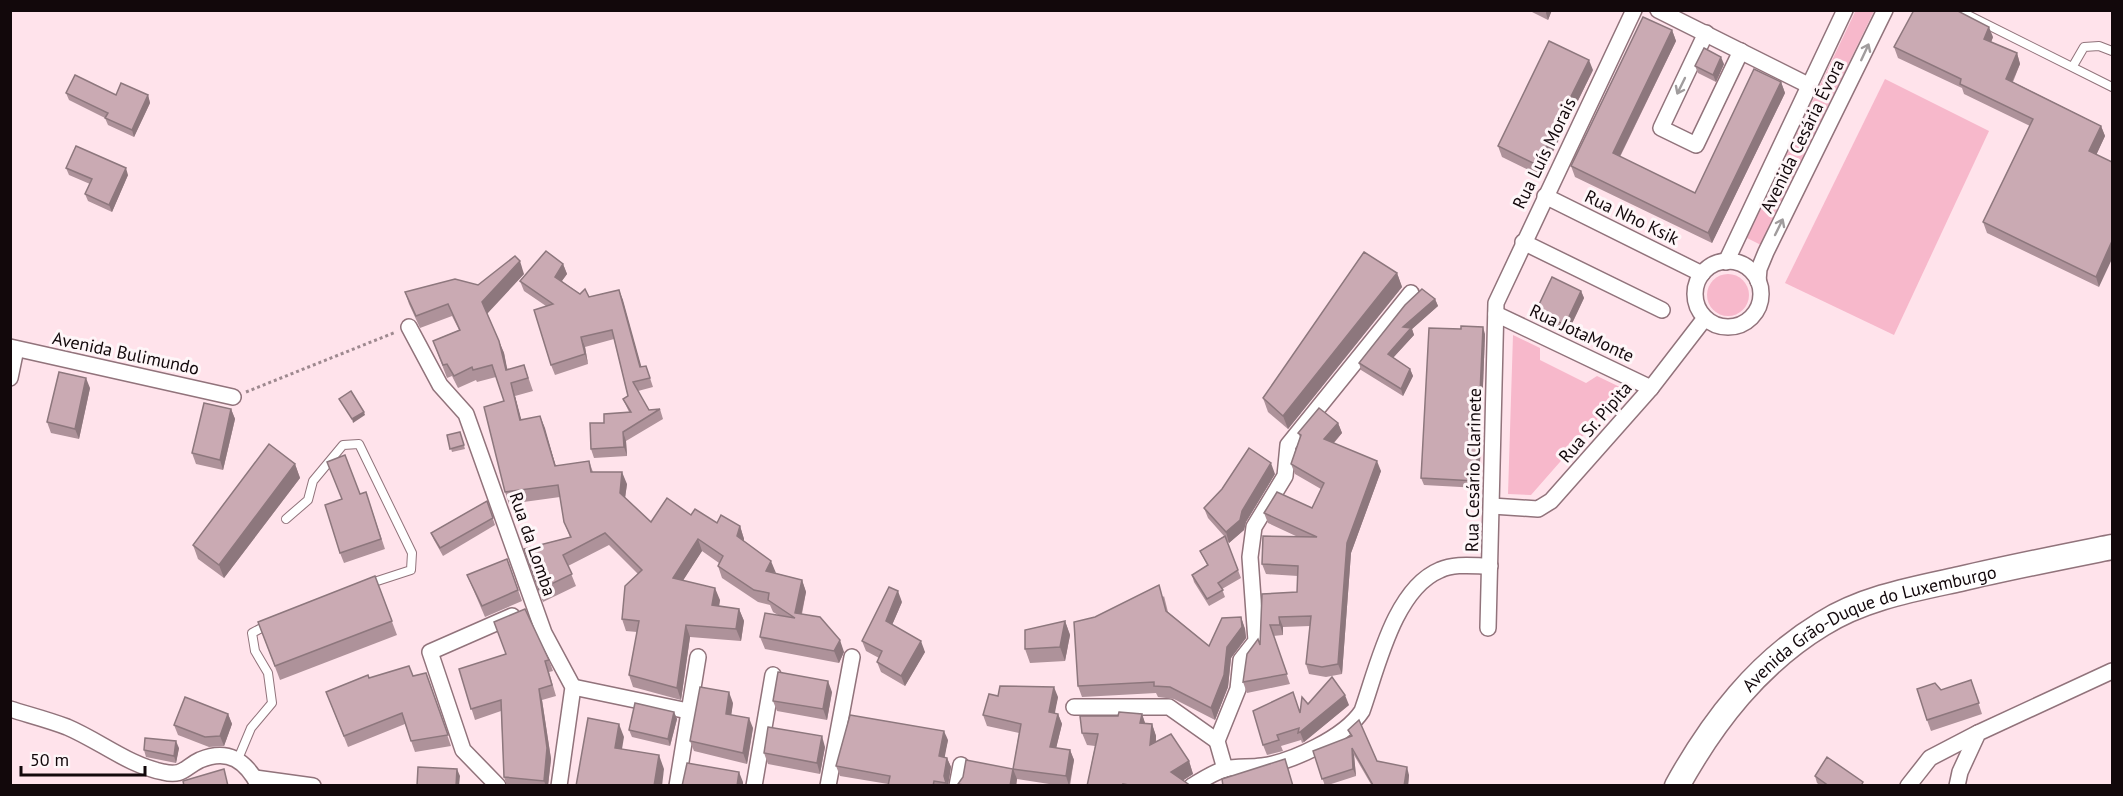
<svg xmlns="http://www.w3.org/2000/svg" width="2123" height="796" viewBox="0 0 2123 796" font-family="'PT Sans',sans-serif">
  <rect width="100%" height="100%" fill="#ffe3eb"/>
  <!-- green -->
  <g fill="#f7b8cb">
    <polygon points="1856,10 1874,11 1761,245 1747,238"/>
    <polygon points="1885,79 1989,131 1894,335 1785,283"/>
    <circle cx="1728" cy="295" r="21"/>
    <polygon points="1513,335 1540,348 1540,360 1586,383 1597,376 1624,389 1531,495 1508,494"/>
  </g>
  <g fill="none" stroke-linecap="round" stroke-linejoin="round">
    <defs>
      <g id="service">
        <polyline points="1958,10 2112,87"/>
        <polyline points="2073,66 2084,47 2099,46 2112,51"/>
        <polyline points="286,519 308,500 313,481 343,445 359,444 412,553 411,570 368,584"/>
        <polyline points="238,759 251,728 272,703 268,673 255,651 252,633 269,624"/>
      </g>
      <g id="minor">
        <polyline points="1658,10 1808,85"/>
        <polyline points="1706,33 1661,128 1696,145 1741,51"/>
        <polyline points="1545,196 1702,274"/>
        <polyline points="1523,242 1662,310"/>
        <circle cx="1728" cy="294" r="33"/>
        <polyline points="1726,262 1845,10"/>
        <polyline points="1758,281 1759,269 1766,252 1885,10"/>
        <polyline points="1496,314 1651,388"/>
        <polyline points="409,327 440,385 466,414 544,633 573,687 559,786"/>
        <polyline points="10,347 233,397"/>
        <polyline points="10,378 16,349"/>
        <polyline points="1492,506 1538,509 1551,501 1651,388 1705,318"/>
        <polyline points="1488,628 1496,303 1634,10"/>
        <polyline points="573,687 688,711"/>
        <polyline points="1074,707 1169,707 1217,741"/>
        <path d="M10,709C29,715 49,720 67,727C100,741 128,765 163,772C183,777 185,767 200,760C229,748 246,761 259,786"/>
        <polyline points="1225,769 1217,741 1238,689 1241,660 1256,641 1250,557 1254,527 1285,476 1288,445 1411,293"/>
        <polyline points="255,778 313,786"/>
        <polyline points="498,786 463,750 430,652 512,616"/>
        <polyline points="677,786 698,657"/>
        <polyline points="754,786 773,675"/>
        <polyline points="828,786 852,657"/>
        <polyline points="957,786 961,765"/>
        <path d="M1192,786C1202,780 1214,772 1225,769C1237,766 1250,768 1262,766C1292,762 1345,737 1362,711C1377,669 1394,589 1440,570C1455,563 1474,566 1490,566"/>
        <polyline points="1908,786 1930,758 1978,733"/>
        <polyline points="1957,786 1960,772 1978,733 2112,671"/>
      </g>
      <g id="primary">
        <path id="s1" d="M1677,786C1713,721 1758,663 1822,624C1863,598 1914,589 1960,579C2011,567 2062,557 2112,547"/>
      </g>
    </defs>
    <!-- service casing -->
    <use href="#service" stroke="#91737b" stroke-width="10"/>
    <!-- minor casing -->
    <use href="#minor" stroke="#91737b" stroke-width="18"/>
    <!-- primary casing -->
    <use href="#primary" stroke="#91737b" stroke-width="27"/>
    <!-- path -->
    <polyline stroke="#9e898f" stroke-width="3" stroke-dasharray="3 3" stroke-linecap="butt" points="246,392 396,332"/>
    <!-- service -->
    <use href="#service" stroke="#fff" stroke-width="8"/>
    <!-- minor -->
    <use href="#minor" stroke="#fff" stroke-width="15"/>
    <!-- primary -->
    <use href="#primary" stroke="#fff" stroke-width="24"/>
  </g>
  <!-- wall -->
  <g fill="#ae929a">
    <polygon points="1528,10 1552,10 1548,20"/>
    <polygon points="1672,30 1676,41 1620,157 1695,193 1781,82 1785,93 1712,243 1575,177 1571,166"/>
    <polygon points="1993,37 1991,42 2017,53 2020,64 2013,82 2101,126 2105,136 2096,155 2099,287 1987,233 1983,222 2030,126 1964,94 1962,88 1898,58 1894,47"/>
    <polygon points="1724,64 1716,82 1698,73 1695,66"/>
    <polygon points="1593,70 1541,176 1502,157 1498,146"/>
    <polygon points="66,93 116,95 148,95 150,103 134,137 108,125 105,118 69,100"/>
    <polygon points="66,168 128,175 112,212 88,201 85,194 90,184 69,175"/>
    <polygon points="563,264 567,274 562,281 580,294 589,297 619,290 641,367 646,366 653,387 638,391 649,410 660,409 663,419 626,441 627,456 594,458 591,449 604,423 629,412 623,399 628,396 614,339 585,347 588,364 555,375 551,365 546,306 524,291 520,281"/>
    <polygon points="1397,273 1402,287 1288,429 1268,412 1263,398"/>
    <polygon points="524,274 487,313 504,353 507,370 524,365 533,391 515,396 521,420 540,416 556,466 589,461 593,472 627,484 625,498 651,522 691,515 717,523 740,526 744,539 744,541 775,573 802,580 806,592 802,614 844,652 839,663 765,649 760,637 778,615 773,612 770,605 758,602 722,578 718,566 719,563 702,551 683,580 720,600 719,606 739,609 744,621 741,641 690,637 681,700 633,687 629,675 637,632 626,631 622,619 638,574 609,545 568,566 576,586 543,602 524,549 570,537 564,522 560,497 509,504 505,492 504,401 496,377 477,382 476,380 458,388 452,376 447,378 433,341 459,330 452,316 420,328 409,304 405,292 478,285"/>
    <polygon points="1581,291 1584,298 1568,332 1539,318 1536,311"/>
    <polygon points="1435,299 1438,306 1412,329 1414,335 1393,358 1410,369 1413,376 1403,396 1361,370 1359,363"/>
    <polygon points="1485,334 1479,488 1424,485 1421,478"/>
    <polygon points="90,388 79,439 51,433 47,422"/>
    <polygon points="231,409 235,419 223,470 196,464 192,453"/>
    <polygon points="1338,423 1342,433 1334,443 1381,471 1351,553 1342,674 1326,677 1309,674 1306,664 1310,626 1283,627 1283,635 1273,636 1290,684 1247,693 1243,682 1260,644 1262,594 1297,592 1298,576 1266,574 1262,564 1298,537 1268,523 1264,513 1312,508 1321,489 1295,474 1291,464 1300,437 1298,433"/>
    <polygon points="460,432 465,449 452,452 447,435"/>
    <polygon points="295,464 300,478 224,578 198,559 193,545"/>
    <polygon points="1275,474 1246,522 1244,530 1229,543 1226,539 1241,578 1222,589 1225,597 1209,606 1194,582 1192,575 1207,565 1200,551 1224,536 1208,518 1204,508"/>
    <polygon points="366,492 385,549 344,563 340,553 360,494"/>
    <polygon points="487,501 495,525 443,556 434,540 431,533"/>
    <polygon points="507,559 522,601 485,617 467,575"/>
    <polygon points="375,576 397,635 280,680 258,622"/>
    <polygon points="1164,596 1168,612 1209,646 1241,617 1245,629 1246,638 1231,658 1228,687 1215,720 1174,699 1158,697 1156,693 1082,697 1078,686"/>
    <polygon points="902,602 892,625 925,652 905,686 881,672 877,662 879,658 866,651 862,641"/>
    <polygon points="1065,621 1070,635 1065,661 1030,663 1025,649"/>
    <polygon points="549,660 553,671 549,672 556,696 542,700 551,759 548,786 507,786 504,777 501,711 475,720 459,669"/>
    <polygon points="426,673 451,746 415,752 405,724 348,747 326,692 369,678 413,676"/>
    <polygon points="1971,680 1982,714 1931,731 1927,720 1941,690"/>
    <polygon points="832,692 827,720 777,711 773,701"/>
    <polygon points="998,696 1058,697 1054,713 1058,714 1062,724 1056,748 1070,750 1074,760 1070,786 1062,786 1017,779 1016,786 959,786 958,784 1013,769 1019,733 987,726 983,715"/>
    <polygon points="733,703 731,715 753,728 747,764 694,751 690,741"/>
    <polygon points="1308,704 1349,705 1304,742 1302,743 1301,740 1281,746 1283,751 1267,755 1263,745 1300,713"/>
    <polygon points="674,712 677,719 670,746 632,737 629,730"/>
    <polygon points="228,714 232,724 224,746 209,747 178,735 174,725"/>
    <polygon points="1142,714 1145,723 1152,724 1156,736 1156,742 1189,761 1193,774 1183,780 1191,786 1087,786 1095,746 1087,745 1082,733 1118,716"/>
    <polygon points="1348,730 1377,761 1409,775 1408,786 1372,786 1354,755 1356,776 1325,786 1313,751 1351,737"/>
    <polygon points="948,740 944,757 947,758 951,767 948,786 888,786 888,784 840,776 836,766"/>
    <polygon points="825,747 820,774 768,764 764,753"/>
    <polygon points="179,748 176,763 146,757 144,750"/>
    <polygon points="1815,776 1864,786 1821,786 1817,783"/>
  </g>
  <!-- shaded-wall -->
  <g fill="#8d777d">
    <polygon points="1547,10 1552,10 1548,20 1546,13"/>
    <polygon points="1989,27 1993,37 1988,50 1984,39"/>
    <polygon points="1672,30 1676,41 1616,164 1613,153"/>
    <polygon points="2017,53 2020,64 2009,89 2006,79"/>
    <polygon points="1721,57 1724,64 1716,82 1713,75"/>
    <polygon points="1589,60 1593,70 1541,176 1537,165"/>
    <polygon points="1781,82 1785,93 1712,243 1708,233"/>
    <polygon points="148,95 150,103 134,137 132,130"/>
    <polygon points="2101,126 2105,136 2093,162 2089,151"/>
    <polygon points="126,168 128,175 112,212 109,205"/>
    <polygon points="2112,241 2112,259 2099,287 2096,277"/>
    <polygon points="520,261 524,274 487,314 482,302"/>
    <polygon points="563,264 567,274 558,286 555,277"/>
    <polygon points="1397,273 1402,287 1288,429 1283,416"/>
    <polygon points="619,290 623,300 644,376 640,367"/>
    <polygon points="1581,291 1584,298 1568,332 1565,325"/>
    <polygon points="1435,299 1438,306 1412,329 1414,335 1390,361 1388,354 1403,327"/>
    <polygon points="1483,327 1485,334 1479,488 1476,481"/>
    <polygon points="581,337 585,347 588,364 585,354"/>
    <polygon points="499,341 504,353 510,382 506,370"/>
    <polygon points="1410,369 1413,376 1403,396 1401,389"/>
    <polygon points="86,378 90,388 79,439 75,429"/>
    <polygon points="511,383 515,396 525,433 520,420"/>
    <polygon points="231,409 235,419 223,470 220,460"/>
    <polygon points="364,412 365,415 353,423 352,419"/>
    <polygon points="540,416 545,428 559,478 555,466"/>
    <polygon points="1338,423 1342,433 1328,449 1324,439"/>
    <polygon points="623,432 626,441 627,456 624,447"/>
    <polygon points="1377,461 1381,471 1351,553 1342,674 1338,664 1347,543"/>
    <polygon points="1271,463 1275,474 1246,522 1244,530 1229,543 1226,532 1242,511"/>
    <polygon points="295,464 300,478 224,578 219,565"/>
    <polygon points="622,472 627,484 624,505 620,493"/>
    <polygon points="740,526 744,539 742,549 737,536"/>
    <polygon points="698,539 702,551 677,590 673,578"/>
    <polygon points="771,561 776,573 766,571"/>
    <polygon points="802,580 806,592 799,625 795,613"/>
    <polygon points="715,588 720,600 717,618 712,605"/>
    <polygon points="898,591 902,602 889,632 886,621"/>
    <polygon points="739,609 744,621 741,641 736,629"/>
    <polygon points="1241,617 1245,629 1246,638 1231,658 1228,687 1215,720 1211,708 1227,647"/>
    <polygon points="1279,617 1283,627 1283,635 1280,625"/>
    <polygon points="1065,621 1070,635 1065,661 1060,647"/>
    <polygon points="686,625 690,637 681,700 677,688"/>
    <polygon points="840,640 844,652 839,663 834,651"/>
    <polygon points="921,641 925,652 905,686 901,676"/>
    <polygon points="828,681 832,692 827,720 823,709"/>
    <polygon points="1054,687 1058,697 1053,723 1049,712"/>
    <polygon points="539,689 542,700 551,759 548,786 546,786 544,781"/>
    <polygon points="729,692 733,703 730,724 726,714"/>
    <polygon points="1345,695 1349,705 1304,742 1300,732"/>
    <polygon points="674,712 677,719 670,746 668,739"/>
    <polygon points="228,714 232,724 224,746 220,736"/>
    <polygon points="1058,714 1062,724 1054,757 1050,747"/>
    <polygon points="1142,714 1146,726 1140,723"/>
    <polygon points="749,718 753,728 747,764 743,753"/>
    <polygon points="619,724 624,737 620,761 615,748"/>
    <polygon points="1152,724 1156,736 1155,758 1150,745"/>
    <polygon points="944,731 948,740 943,766 939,756"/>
    <polygon points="822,736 825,747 820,774 817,763"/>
    <polygon points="176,741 179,748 176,763 174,756"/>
    <polygon points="1352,748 1354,755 1356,776 1353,769"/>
    <polygon points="1070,750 1074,760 1069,786 1066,776"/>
    <polygon points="659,755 664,769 662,786 654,786"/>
    <polygon points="947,758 951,767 948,786 944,776"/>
    <polygon points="1189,761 1193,774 1176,785 1171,772"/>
    <polygon points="1407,767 1409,775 1408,786 1404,786"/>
    <polygon points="457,769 460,776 459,786 456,786"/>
    <polygon points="1013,769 1017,779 1016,786 1010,786"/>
    <polygon points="739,772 743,782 743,786 737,786"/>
  </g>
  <!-- building -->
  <g fill="#caaab3" stroke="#8d777d" stroke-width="1.5">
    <polygon points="1914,10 1956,10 1989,27 1984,39 2017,53 2006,79 2101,126 2089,151 2112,162 2112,241 2096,277 1983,222 2033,119 1960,84 1961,79 1894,47"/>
    <polygon points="1643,17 1672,30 1613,153 1695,193 1754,69 1781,82 1708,233 1571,166"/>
    <polygon points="1549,41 1589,60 1537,165 1498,146"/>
    <polygon points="1704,48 1721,57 1713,75 1695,66"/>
    <polygon points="75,75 116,95 121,83 148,95 132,130 105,118 108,113 66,93"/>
    <polygon points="76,146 126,168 109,205 85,194 92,179 66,168"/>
    <polygon points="546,251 563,264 555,277 580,294 585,289 589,297 619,290 640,367 646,366 650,378 633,382 649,410 660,409 623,432 624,447 591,449 590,423 604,423 604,414 631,412 623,399 628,396 612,330 581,337 585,354 551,365 534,310 553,304 520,281"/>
    <polygon points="1364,252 1397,273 1283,416 1263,398"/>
    <polygon points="515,256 520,261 482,302 499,341 506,370 524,365 528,378 511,383 520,420 540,416 555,466 589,461 591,472 622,472 620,493 651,522 667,498 691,515 695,509 717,523 721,515 740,526 737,536 771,561 766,571 802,580 795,613 820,617 840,640 834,651 760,637 765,613 795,618 768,600 769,593 754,590 718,566 723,556 698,539 673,578 715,588 712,605 739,609 736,629 686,625 677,688 629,675 639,621 622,619 625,586 642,570 605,533 563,555 572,574 539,590 524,549 571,537 564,522 558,485 505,492 484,407 504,401 492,365 473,370 472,367 454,376 447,364 443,365 433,341 460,330 448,304 416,316 405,292 455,279 478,285"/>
    <polygon points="1552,277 1581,291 1565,325 1536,311"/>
    <polygon points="1422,289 1435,299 1403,327 1411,328 1388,354 1410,369 1401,389 1359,363 1405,305"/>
    <polygon points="1461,326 1483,327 1476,481 1421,478 1429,328 1461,329"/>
    <polygon points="59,372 86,378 75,429 47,422"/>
    <polygon points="351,391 364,412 352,419 339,399"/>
    <polygon points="204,403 231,409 220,460 192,453"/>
    <polygon points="1319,408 1338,423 1324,439 1377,461 1347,543 1338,664 1322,667 1306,664 1311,616 1279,617 1280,625 1270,625 1287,674 1243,682 1247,654 1258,639 1260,645 1262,594 1297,592 1298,566 1262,564 1263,536 1317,537 1264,513 1277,492 1312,508 1324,483 1291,464 1301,435 1298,433"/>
    <polygon points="460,432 464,445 450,449 447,435"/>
    <polygon points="269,444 295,464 219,565 193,545"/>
    <polygon points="1249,448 1271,463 1242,511 1240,520 1226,532 1204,508 1222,489"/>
    <polygon points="345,455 360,494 366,492 381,539 340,553 325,505 342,499 327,462"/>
    <polygon points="487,501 493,518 440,548 431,533"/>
    <polygon points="1225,536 1238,570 1218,583 1223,590 1207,599 1192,575 1208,565 1200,551"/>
    <polygon points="507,559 518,590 482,606 467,575"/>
    <polygon points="375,576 392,621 275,666 258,622"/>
    <polygon points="1159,585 1166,611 1209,646 1222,618 1241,617 1242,627 1227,647 1224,675 1211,708 1170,687 1154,686 1154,682 1078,686 1074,622 1095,617"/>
    <polygon points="889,587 898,591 886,621 921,641 901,676 877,662 882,651 862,641"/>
    <polygon points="525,609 549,660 545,661 552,685 539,689 547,748 544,781 504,777 501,700 471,709 459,669 506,654 494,622"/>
    <polygon points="1065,621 1060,647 1025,649 1025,630"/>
    <polygon points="409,666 413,676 426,673 448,735 411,741 402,713 344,736 326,692 368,675 369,678"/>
    <polygon points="778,672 828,681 823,709 773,701"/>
    <polygon points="1332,677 1345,695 1300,732 1298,733 1299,728 1277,735 1279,740 1263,745 1253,711 1293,692 1300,713 1302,697 1308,704"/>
    <polygon points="1971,680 1979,703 1927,720 1917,689 1935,683 1941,690"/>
    <polygon points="1000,686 1054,687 1049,712 1058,714 1050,747 1070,750 1066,776 1013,769 1021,724 983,715 989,694 998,696"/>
    <polygon points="700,687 729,692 726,714 749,718 743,753 690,741"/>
    <polygon points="185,697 228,714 220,736 205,737 174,725"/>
    <polygon points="635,703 674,712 668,739 629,730"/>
    <polygon points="1119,712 1142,714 1140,723 1152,724 1150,745 1171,734 1189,761 1171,772 1191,786 1134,786 1123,784 1123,786 1087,786 1098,734 1082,733 1080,716 1118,716"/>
    <polygon points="850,715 944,731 939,756 947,758 944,776 946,783 934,781 933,786 888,786 890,776 836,766"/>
    <polygon points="588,718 619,724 615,748 659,755 654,786 576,786"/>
    <polygon points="1359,720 1377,761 1407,767 1404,786 1373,785 1352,748 1353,769 1322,779 1313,751 1352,736 1348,730"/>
    <polygon points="768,727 822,736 817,763 764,753"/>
    <polygon points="145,738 176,741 174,756 144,750"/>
    <polygon points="1827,757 1863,782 1861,786 1829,786 1815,776"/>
    <polygon points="1285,759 1293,786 1223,786 1222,779"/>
    <polygon points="966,760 1013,769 1010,786 969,786 958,784 963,777"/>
    <polygon points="687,763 739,772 737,786 682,786"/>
    <polygon points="418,767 457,769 456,786 417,786"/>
    <polygon points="224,769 228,786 184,786 183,781"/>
  </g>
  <!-- one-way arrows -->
  <defs><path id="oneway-shaft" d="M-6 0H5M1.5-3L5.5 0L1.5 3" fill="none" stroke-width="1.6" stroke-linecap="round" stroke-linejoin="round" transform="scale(1.5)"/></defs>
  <g stroke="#a09c9d">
    <use href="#oneway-shaft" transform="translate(1865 52) rotate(-65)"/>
    <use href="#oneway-shaft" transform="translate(1681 86) rotate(116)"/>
    <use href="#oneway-shaft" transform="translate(1779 227) rotate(-64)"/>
  </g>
  <g text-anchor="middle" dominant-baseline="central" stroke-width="6" stroke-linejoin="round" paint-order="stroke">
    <!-- street labels -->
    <g font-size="18" fill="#12080b" stroke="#fef6f8">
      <text transform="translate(1802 136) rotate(-64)">Avenida Cesária Évora</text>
      <text transform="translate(1544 153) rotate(-64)">Rua Luís Morais</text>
      <text transform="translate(1632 217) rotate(26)">Rua Nho Ksik</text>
      <text transform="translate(1582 333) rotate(25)">Rua JotaMonte</text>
      <text transform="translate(126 353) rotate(12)">Avenida Bulimundo</text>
      <text transform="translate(1595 422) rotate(-49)">Rua Sr. Pipita</text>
      <text transform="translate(1473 470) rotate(-89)">Rua Cesário Clarinete</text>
      <text transform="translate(533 544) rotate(71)">Rua da Lomba</text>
      <text stroke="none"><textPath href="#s1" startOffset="261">Avenida Grão-Duque do Luxemburgo</textPath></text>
    </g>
  </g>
  <!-- border -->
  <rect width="2123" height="796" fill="none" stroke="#12080b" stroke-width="24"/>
  <!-- scale -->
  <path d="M21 766v9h124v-9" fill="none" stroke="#12080b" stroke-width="3"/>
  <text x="30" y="766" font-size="18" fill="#12080b" stroke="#fef6f8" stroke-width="4.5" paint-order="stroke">50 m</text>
</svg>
